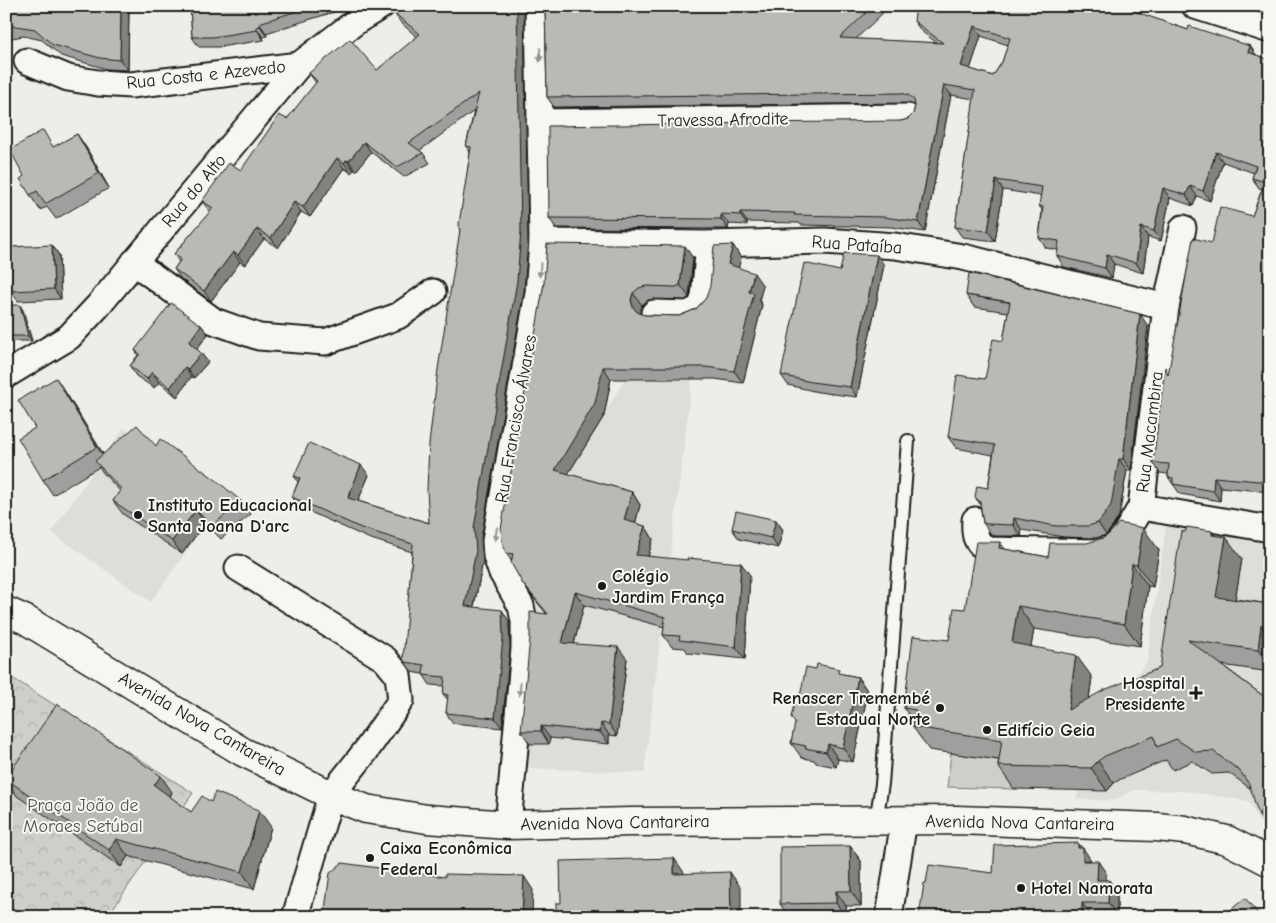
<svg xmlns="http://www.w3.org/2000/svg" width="1276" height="923" viewBox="0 0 1276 923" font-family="'Comic Neue',sans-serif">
  <defs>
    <pattern id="park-crowns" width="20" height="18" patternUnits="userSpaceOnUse" patternTransform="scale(1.25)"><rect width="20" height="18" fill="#cececb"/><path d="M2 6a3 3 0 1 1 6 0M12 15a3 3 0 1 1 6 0" fill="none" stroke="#b0b0ae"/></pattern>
  </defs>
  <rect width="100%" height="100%" fill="#edede9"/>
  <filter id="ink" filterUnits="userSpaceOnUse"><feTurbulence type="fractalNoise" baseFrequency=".02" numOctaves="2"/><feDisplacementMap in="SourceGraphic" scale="10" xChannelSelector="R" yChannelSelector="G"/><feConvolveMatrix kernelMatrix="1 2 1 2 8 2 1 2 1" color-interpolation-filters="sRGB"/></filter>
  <g filter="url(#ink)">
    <!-- built -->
    <g fill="#ddddda">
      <polygon points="625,379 692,379 644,773 529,768 525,765 534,601 551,520 574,465"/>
      <polygon points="124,428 224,498 151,602 51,532"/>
      <polygon points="1166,525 1270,541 1270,831 1261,825 1248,801 1185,791 1134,790 1112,801 1076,799 1096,724 1147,662"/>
    </g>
    <!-- park -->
    <polygon fill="url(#park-crowns)" stroke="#757574" points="6,674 193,793 107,917 6,917"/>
    <!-- garden -->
    <polygon fill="#cececb" stroke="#757574" points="951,753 1017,763 1014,789 947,787"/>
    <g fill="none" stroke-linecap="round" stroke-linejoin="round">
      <defs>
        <polyline id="service" points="876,821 882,784 908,441"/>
        <g id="minor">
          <polyline points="1195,6 1270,30"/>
          <polyline points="27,61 68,78 98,83 131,85 299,65"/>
          <polyline points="539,122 908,117"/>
          <polyline points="1183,228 1166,307 1141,507 1270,529"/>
          <polyline points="542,242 709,244 825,241 895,246 963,257 1166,307"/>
          <polyline points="134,262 214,321 259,337 325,342 398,316 433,292"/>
          <polyline points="654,313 688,314 696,310 701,306 704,297 709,244"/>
          <polyline points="6,375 69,337 98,306 299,65 358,20 381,6"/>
          <path d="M975,520C974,535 975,544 990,550L1098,552L1114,547L1125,534L1141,507"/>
          <polyline points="238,568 385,659 398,675 401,700 365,752 331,795 295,917"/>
          <polyline points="508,825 524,649 524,621 521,606 501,571 496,556 495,541 538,293 542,242 538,6"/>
          <polyline points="889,917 904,820"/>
        </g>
        <polyline id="secondary" points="6,611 26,620 243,752 331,795 366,809 427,819 508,825 631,822 956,820 1157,827 1185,830 1227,840 1270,862"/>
      </defs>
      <!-- service casing -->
      <use href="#service" stroke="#1c1c1c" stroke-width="16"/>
      <!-- minor casing -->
      <use href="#minor" stroke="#1c1c1c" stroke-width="29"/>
      <!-- secondary casing -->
      <use href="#secondary" stroke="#1c1c1c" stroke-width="31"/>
      <!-- service -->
      <use href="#service" stroke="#f6f6f2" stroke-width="12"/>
      <!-- minor -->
      <use href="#minor" stroke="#f6f6f2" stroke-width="25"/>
      <!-- secondary -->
      <use href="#secondary" stroke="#f6f6f2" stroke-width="28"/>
    </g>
    <!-- wall -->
    <g fill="#9f9f9d" stroke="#1c1c1c" fill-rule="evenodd">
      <polygon points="6,6 129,6 128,70 107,69 61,56 42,40 24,36 6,39"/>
      <polygon points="190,6 340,6 334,12 266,33 267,36 263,37 264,40 220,47 199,47 192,37"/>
      <polygon points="524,6 528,242 524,291 481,539 483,561 474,607 509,621 510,648 502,728 453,723 446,713 448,700 443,694 444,686 430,685 423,674 412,672 405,662 412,552 368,538 299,507 292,497 298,482 294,476 369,475 358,501 429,523 460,230 470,152 466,146 474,111 419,151 423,153 430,163 404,177 371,152 356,171 354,170 351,173 344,168 310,217 301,212 278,248 264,239 245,265 240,262 211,301 181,279 174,269 179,262 174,254 210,212 202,201 241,170 287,119 316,83 309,73 377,70 417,37 401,23 394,13"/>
      <path d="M545,6H890L856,39L937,43L921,31L914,21L1141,12V14L1188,30L1250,46L1256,55L1270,60V492L1221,487L1220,501L1180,494L1168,477V474L1160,473L1153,463L1168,373L1212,243L1252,216L1262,189L1259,188L1252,178L1254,173L1223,162L1210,201L1197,196L1193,206L1170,198L1161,241L1148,237L1143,273L1114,264L1112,278L1064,267L1057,256L1058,250L1046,248L1039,238L1042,210L1039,206L1041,196L1003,190L995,241L962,237L955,227L974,99L951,95L925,232L891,227L801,225L799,223L747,222V225L729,224L728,229L556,228L549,218L908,119L913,114L915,106V105L908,103L554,107L547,97ZM981,36L1008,45L1002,62L993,76L970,69Z"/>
      <polygon points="77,134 87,149 109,188 56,219 47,207 40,210 30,195 24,176 54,147"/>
      <polygon points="52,245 59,255 61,299 18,301 11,291"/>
      <polygon points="733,245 741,258 738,268 763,286 759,300 762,305 743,383 715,379 611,379 604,416 568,474 632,492 640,505 635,524 645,526 653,539 648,556 750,575 745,659 688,653 685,648 672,647 663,635 664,627 584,605 574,644 627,659 617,736 609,735 609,744 550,738 549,744 530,744 521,731 546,613 532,596 523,584 512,562 506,553 544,283 693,258 689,297 685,300 654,299 648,300 642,305 640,312 640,314 645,315 679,316 696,309 706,298"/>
      <polygon points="884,265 857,397 818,392 788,385 781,375 840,271"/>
      <polygon points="966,295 1148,326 1131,470 1127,470 1119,516 1113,526 1106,535 1096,538 1064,537 1022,530 1021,536 996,536 991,534 983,523 980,504 975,497 988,488 993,455 956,448 948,437 985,379 1003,341 1008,312 974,307"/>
      <polygon points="6,305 23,310 32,341 6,341"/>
      <polygon points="201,325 208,334 197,349 208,362 194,378 191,377 177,397 159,382 154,388 136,376 130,366 138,355 135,350"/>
      <polygon points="66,393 103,454 156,446 241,501 251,514 221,539 205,523 182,554 123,514 113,501 120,491 104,474 99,467 53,495 43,480 35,428"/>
      <polygon points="776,520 783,530 778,548 739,539 732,529"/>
      <polygon points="1215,535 1242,559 1235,599 1270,604 1270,672 1222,665 1266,698 1270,691 1270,832 1251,789 1229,773 1212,774 1192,761 1173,770 1166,760 1121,779 1114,783 1107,791 1014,789 998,766 999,760 929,750 913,727 914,722 904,708 949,640 965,609 1005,549 1048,557 1159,550 1153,587 1148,586 1140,646 1034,629 1031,646 1092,677 1089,699 1160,668"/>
      <polygon points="843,674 858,677 868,692 853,762 838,759 836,767 816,763 814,760 802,758 791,743"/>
      <polygon points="6,778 172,792 170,797 191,812 211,802 271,827 254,889 128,856 121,867 17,796 6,780"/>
      <polygon points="1078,843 1091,861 1106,873 1106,880 1117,892 1117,916 1091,915 926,883 993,873"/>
      <polygon points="850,846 861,861 861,906 846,906 847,917 789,917 780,904"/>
    </g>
    <!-- shaded-wall -->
    <g fill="#82827f" stroke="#1c1c1c">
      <polygon points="121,6 129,6 128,70 120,60"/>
      <polygon points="517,6 524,6 528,242 524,291 481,539 483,561 472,616 465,606 474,528"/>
      <polygon points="1133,6 1137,6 1141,12 1138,21 1131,10"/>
      <polygon points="259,23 266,33 267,36 260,26"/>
      <polygon points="974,26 981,36 968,76 961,66"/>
      <polygon points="256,27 263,37 264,40 257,30"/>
      <polygon points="1250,46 1257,56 1248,52"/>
      <polygon points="944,85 951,95 925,232 918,222"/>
      <polygon points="77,134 87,149 109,188 99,173"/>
      <polygon points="364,142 371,152 356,171 349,161"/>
      <polygon points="1216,152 1223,162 1210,201 1203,191"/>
      <polygon points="337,158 344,168 310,217 303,207"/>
      <polygon points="346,160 354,170 351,173 344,163"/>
      <polygon points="996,180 1003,190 995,241 988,231"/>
      <polygon points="1190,186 1197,196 1193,206 1186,195"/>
      <polygon points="1163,188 1170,198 1161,241 1154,231"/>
      <polygon points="294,202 301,212 278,248 271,238"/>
      <polygon points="740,212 747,222 747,225 740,215"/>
      <polygon points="721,214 729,224 728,229 721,219"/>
      <polygon points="1141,227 1148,237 1143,273 1136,263"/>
      <polygon points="257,229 264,239 245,265 238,255"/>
      <polygon points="52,245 59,255 61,299 54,289"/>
      <polygon points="733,245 741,258 736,277 728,264"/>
      <polygon points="685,246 693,258 689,297 680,285"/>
      <polygon points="233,252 240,262 211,301 204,291"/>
      <polygon points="1107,254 1114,264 1112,278 1105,268"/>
      <polygon points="877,255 884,265 857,397 850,387"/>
      <polygon points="754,273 763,286 759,300 762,305 743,383 734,371 749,292"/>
      <polygon points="633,293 642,305 640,312 641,319 633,307 631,300"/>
      <polygon points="20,305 23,310 32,341 28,336"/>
      <polygon points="1140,314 1148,326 1131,470 1123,459"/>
      <polygon points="201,325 208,334 195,351 189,342"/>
      <polygon points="201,353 208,362 194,378 188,369"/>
      <polygon points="185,367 191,377 177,397 170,388"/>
      <polygon points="603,367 611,379 604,416 563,482 555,470"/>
      <polygon points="152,372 159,382 154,388 147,379"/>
      <polygon points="56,378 66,393 108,462 97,447"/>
      <polygon points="1119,459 1127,470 1119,516 1113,526 1106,535 1098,523"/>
      <polygon points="361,465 369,475 355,508 348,498"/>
      <polygon points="1214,477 1221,487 1220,501 1213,491"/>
      <polygon points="632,492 640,505 633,533 624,520"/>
      <polygon points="196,510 205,523 182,554 172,541"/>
      <polygon points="1014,518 1022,530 1021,536 1013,525"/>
      <polygon points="776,520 783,530 778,548 771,538"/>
      <polygon points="645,526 653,539 645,567 636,555"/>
      <polygon points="1143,528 1159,550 1153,587 1137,565"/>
      <polygon points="1212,531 1224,549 1226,537 1242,559 1232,619 1216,597"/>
      <polygon points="1000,542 1016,565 999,548"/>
      <polygon points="741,563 750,575 745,659 736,647"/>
      <polygon points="1132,564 1148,586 1140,646 1124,624"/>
      <polygon points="575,592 584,605 571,655 562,643"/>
      <polygon points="1018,606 1034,629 1028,665 1012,643"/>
      <polygon points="502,610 509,621 510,648 502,728 495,718"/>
      <polygon points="1261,625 1270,637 1270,666 1258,650"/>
      <polygon points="618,647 627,659 617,736 609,724"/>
      <polygon points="1076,655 1092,677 1084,733 1068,710"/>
      <polygon points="858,677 868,692 853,762 843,748"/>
      <polygon points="601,723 609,735 609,744 600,732"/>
      <polygon points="541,726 550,738 549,744 541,731"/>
      <polygon points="828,744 838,759 836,767 826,752"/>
      <polygon points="1098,761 1114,783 1107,791 1091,768"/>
      <polygon points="161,776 172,792 166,802 154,785"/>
      <polygon points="1267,793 1270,797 1270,832 1259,816"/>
      <polygon points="259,810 271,827 254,889 242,872"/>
      <polygon points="116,839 128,856 121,867 109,850"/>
      <polygon points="1078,843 1083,849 1083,848 1091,860 1083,861 1078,848"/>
      <polygon points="850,846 861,861 861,906 851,891"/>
      <polygon points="674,858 685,874 674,874"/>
      <polygon points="1098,861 1106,873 1106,892 1097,880"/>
      <polygon points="730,872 741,888 741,917 731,917"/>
      <polygon points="524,876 533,890 532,917 522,917"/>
      <polygon points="1109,880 1117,892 1117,916 1108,903"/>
      <polygon points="836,891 846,906 847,917 846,917 836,903"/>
      <polygon points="1082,903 1091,915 1091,917 1082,917"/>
    </g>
    <!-- building -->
    <g fill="#b9b9b6" stroke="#1c1c1c" fill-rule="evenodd">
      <polygon points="6,6 121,6 120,60 100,58 53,45 35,29 16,26 6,27"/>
      <polygon points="190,6 313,6 259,23 260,26 256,27 257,30 213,37 192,37"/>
      <polygon points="416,6 517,6 521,231 517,281 474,528 476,551 465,606 502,610 503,638 495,718 446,713 448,695 443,694 445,677 423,675 424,665 405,662 403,659 413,544 361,528 292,497 300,478 294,476 309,443 361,465 348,498 429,523 427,490 429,444 438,369 460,230 459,224 471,147 466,146 479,93 409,143 423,153 397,167 364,142 349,161 346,160 344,163 337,158 303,207 294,202 271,238 257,229 238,255 233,252 204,291 174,269 181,259 174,254 213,208 202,201 229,163 241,170 279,115 287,119 317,81 309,73 350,39 377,70 420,34 394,13"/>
      <path d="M545,6H873L840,38L943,43L914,21L916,6H1133L1131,10L1188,30L1189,26L1250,46L1248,52L1270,60V482L1214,477L1213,491L1173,484V478L1168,477L1169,464L1153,463L1165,367L1168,375L1193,238L1212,243L1220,207L1252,216L1265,182L1252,178L1256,166L1216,152L1203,191L1190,186L1186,195L1163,188L1154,231L1141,227L1136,263L1107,254L1105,268L1057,256L1059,241L1039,238L1043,207L1039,206L1042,187L996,180L988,231L955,227L975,90L944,85L918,222L884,217L794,215L795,213L740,212V215L721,214V219L549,218L548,126L901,121L908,119L913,114L915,106L914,100L908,95L901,93L547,97ZM974,26L1010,38L1002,62L993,76L961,66Z"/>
      <polygon points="43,130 53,147 77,134 99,173 45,204 37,191 30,195 20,179 24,176 10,150"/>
      <polygon points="547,244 685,246 680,285 676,287 646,286 639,288 633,293 631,300 633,307 638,313 645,315 679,316 696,309 706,298 710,286 714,246 733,245 728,264 754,273 749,292 754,293 734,371 706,367 603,367 595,403 555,470 632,492 624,520 645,526 636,555 688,560 687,558 741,563 736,647 679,640 680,636 663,635 665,617 575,592 562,643 618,647 609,724 601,723 600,732 541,726 541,731 521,731 530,638 530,612 548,614 523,584 511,563 513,554 506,553 502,541 501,529 544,283"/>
      <polygon points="52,245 54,289 11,291 9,247"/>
      <polygon points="844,253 877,255 850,387 811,382 781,375 804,263 840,271"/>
      <polygon points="969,273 1140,314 1123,459 1119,459 1111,505 1105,514 1098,523 1088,526 1056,526 1014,518 1013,525 988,524 983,523 980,502 975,497 977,486 988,488 995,445 948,437 957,375 985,379 993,339 1003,341 1010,302 966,295"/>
      <polygon points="171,303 201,325 189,342 201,353 188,369 185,367 170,388 152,372 147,379 130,366 140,354 135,350"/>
      <polygon points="6,305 20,305 28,336 6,336"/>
      <polygon points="56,378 97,447 43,480 18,438 35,428 18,400"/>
      <polygon points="137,425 156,446 160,439 216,480 241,501 212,526 196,510 172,541 113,501 121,489 95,461"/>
      <polygon points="736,511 776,520 771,538 732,529"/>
      <polygon points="1119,523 1143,528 1137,565 1132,564 1124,624 1018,606 1012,643 1076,655 1068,710 1104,690 1160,668 1181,531 1185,532 1187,527 1212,531 1212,535 1226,537 1216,597 1270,604 1270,626 1261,625 1258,650 1188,640 1266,698 1270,691 1270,795 1267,793 1259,816 1249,784 1240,771 1213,751 1196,752 1176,739 1157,747 1154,736 1105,756 1098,761 1091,768 998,766 1002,740 913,727 916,710 904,708 913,636 949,640 954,608 965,609 976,542 1000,542 999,548 1048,557 1050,543 1087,543 1103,538 1109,534"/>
      <polygon points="817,664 839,669 838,673 858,677 843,748 828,744 826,752 805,748 806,746 791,743 795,723 791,717 794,705 799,701 806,667 816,669"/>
      <polygon points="57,704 161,776 154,785 191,812 202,796 211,802 215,792 259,810 242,872 116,839 109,850 6,779 6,778"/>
      <polygon points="1078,843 1078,848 1083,848 1083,861 1098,861 1097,880 1109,880 1108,903 1082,903 1082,917 919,917 924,883 926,883 929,865 993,873 995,845"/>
      <polygon points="850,846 851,891 836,891 836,903 780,904 780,847"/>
      <polygon points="674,858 674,874 730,872 731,917 556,917 556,903 561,903 560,861"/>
      <polygon points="342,863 445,877 445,874 524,876 522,917 324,917 330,873"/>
      <polygon points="1245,898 1261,917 1222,917"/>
    </g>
    <!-- one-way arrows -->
    <defs><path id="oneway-solid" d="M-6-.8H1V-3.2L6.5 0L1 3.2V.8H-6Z" transform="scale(1.25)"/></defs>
    <g fill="#949492">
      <use href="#oneway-solid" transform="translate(540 55) rotate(91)"/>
      <use href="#oneway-solid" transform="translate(540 270) rotate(95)"/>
      <use href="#oneway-solid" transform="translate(496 534) rotate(98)"/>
      <use href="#oneway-solid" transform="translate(520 689) rotate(95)"/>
    </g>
  </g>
  <!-- markers -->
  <g fill="#1c1c1c" stroke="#f6f6f2" stroke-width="2">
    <circle cx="138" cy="515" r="5"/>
    <circle cx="602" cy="586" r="5"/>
    <path d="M1193.5 685.5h5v5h5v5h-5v5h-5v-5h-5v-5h5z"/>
    <circle cx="940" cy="708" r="5"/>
    <circle cx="987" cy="730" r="5"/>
    <circle cx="370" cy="858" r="5"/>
    <circle cx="1021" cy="888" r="5"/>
  </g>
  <g text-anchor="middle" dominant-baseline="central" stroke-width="4" stroke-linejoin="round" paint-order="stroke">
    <!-- street labels -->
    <g font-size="18" fill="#1c1c1c" stroke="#f6f6f2">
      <text transform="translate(206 75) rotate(-6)">Rua Costa e Azevedo</text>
      <text transform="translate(723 120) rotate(-1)">Travessa Afrodite</text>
      <text transform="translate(194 191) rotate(-50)">Rua do Alto</text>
      <text transform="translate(857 245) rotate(4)">Rua Pataíba</text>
      <text transform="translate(516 419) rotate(-80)">Rua Francisco Álvares</text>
      <text transform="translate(1150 432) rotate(-83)">Rua Macambira</text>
      <text transform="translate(202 724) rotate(30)">Avenida Nova Cantareira</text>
      <text transform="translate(615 823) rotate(-1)">Avenida Nova Cantareira</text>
      <text transform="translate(1020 823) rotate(1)">Avenida Nova Cantareira</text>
    </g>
    <!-- poi labels -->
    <g font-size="18" font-weight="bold" fill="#1c1c1c" stroke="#f6f6f2" text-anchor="start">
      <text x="148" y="505">Instituto Educacional<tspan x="148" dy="21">Santa Joana D'arc</tspan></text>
      <text x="612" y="576">Colégio<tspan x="612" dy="21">Jardim França</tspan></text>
      <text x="1185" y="683" text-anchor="end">Hospital<tspan x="1185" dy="21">Presidente</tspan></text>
      <text x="930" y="698" text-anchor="end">Renascer Tremembé<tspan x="930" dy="21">Estadual Norte</tspan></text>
      <text x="997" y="730">Edifício Geia</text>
      <text x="380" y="848">Caixa Econômica<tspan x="380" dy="21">Federal</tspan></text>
      <text x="1031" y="888">Hotel Namorata</text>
    </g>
    <!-- park labels -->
    <g font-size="18" fill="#515151" stroke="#f6f6f2">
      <text x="83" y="805">Praça João de<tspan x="83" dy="21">Moraes Setúbal</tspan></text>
    </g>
  </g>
  <!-- margin -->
  <rect width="1276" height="923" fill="none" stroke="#f6f6f2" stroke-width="25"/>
  <rect x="12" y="12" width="1251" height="898" fill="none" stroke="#1c1c1c" stroke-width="2" filter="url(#ink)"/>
</svg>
